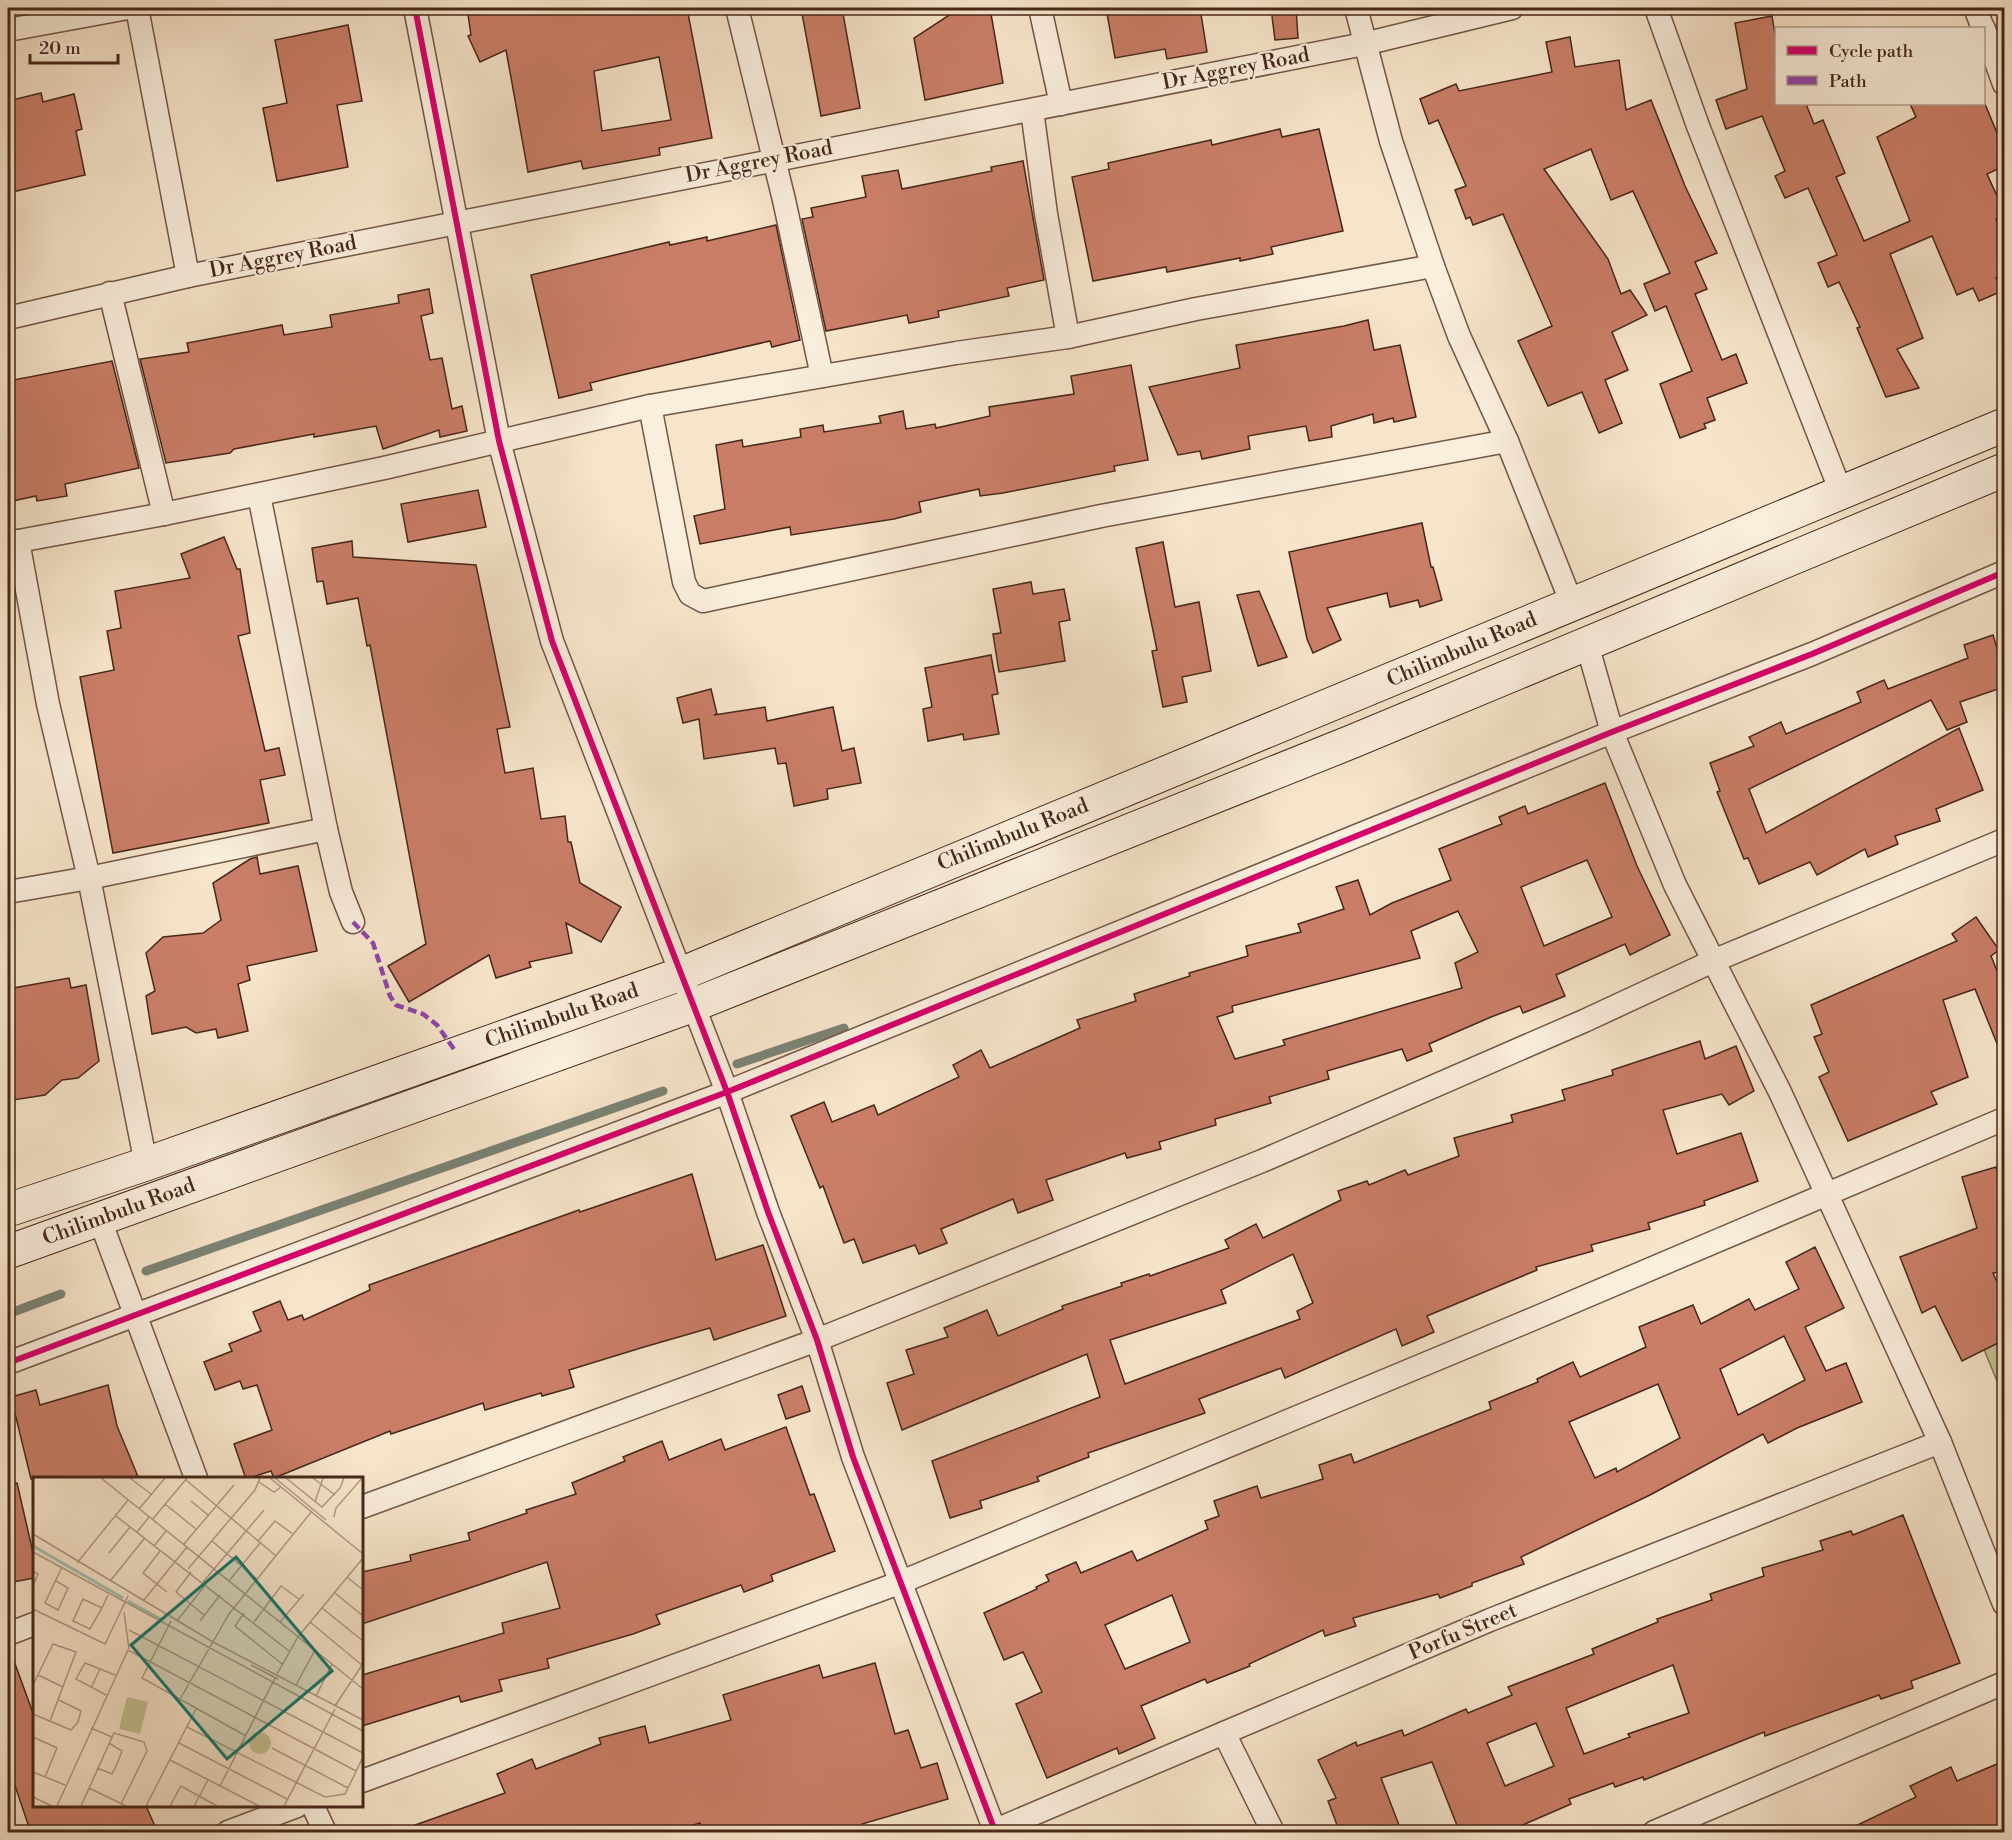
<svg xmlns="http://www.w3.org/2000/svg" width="2012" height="1840" viewBox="0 0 2012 1840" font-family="'Libre Bodoni',serif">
  <rect width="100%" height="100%" fill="#f7e5cb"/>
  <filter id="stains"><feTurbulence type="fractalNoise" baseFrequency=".00333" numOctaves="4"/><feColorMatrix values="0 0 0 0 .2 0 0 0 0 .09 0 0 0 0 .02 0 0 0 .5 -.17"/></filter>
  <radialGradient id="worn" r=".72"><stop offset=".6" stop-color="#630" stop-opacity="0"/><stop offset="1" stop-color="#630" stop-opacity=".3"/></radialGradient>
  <!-- green -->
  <polygon fill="#c4c292" stroke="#857456" stroke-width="1.5" points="2004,1282 2004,1398 1964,1301"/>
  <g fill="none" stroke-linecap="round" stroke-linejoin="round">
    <!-- stream -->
    <g stroke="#7b8375" stroke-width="9">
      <polyline points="737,1064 844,1028"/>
      <polyline points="146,1271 663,1091"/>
      <polyline points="8,1314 61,1294"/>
    </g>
  </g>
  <!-- building -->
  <g fill="#ca7e68" stroke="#46271a" stroke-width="1.5" fill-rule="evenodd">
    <path d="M467,8H687L712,138L659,148L660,155L583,169L581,161L528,172L506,50L480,62L468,36L471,35ZM659,57L671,120L602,131L594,71Z"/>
    <polygon points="801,8 842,8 860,108 821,116"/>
    <polygon points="960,8 990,8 1003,83 925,100 914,38"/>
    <polygon points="1106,8 1200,8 1207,52 1167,59 1165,49 1115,58"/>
    <polygon points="1271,8 1296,8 1298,38 1275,40"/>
    <polygon points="1772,16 1776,40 1776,104 1806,104 1814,124 1823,120 1845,173 1836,177 1864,241 1910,221 1877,137 1916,117 1910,104 1985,104 2004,150 2004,166 1987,174 2004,211 2004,215 1996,219 2004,240 2004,274 1996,278 2002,291 1979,301 1973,288 1957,295 1932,236 1890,254 1923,338 1897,349 1919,388 1886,397 1857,328 1860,327 1839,282 1828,287 1818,263 1837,255 1808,188 1785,198 1775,176 1785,171 1762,116 1726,129 1716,100 1747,89 1735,23"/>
    <polygon points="348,25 362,101 337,105 348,167 277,181 263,108 287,103 275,40"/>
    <polygon points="1570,37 1575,67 1619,60 1626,110 1651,100 1685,186 1717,253 1695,262 1707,289 1695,294 1722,360 1736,354 1747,383 1707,398 1715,420 1704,424 1706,428 1680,438 1660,384 1692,371 1666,306 1655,311 1644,284 1670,273 1633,191 1611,200 1591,149 1544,169 1608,259 1621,294 1630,290 1647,315 1612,332 1628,370 1605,380 1622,423 1599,433 1582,392 1548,406 1518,341 1552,326 1503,214 1473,225 1470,217 1466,219 1455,190 1466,186 1438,120 1429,124 1420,99 1456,84 1459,91 1552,72 1546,42"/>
    <polygon points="41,93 43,102 74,94 82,129 76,131 85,175 8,193 8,101"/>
    <polygon points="1280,129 1282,137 1319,129 1343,231 1271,247 1273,254 1240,261 1240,258 1167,272 1166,267 1093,281 1072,177 1109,169 1108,163 1211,140 1212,145"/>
    <polygon points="1023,161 1044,280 1007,288 1009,296 938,311 939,317 909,323 907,315 826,331 802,219 813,217 811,208 866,197 862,176 898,170 902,189 992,171 991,167"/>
    <polygon points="776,225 800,340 772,347 770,341 622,375 590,383 592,390 559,398 531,275 669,242 670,245 707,237 707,241"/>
    <polygon points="429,289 433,313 421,316 430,360 442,358 452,409 462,406 467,431 440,437 439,430 383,449 376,426 314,437 314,434 234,449 230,453 166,463 140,359 189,352 187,343 282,325 284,335 332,327 330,315 399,303 398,295"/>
    <polygon points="1368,320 1374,350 1400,345 1416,417 1394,422 1393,418 1374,423 1373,414 1331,426 1332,437 1309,441 1306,426 1248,436 1250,449 1202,459 1200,451 1178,455 1149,387 1240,368 1236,345 1344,326"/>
    <polygon points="112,361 139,468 65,484 67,496 37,501 36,496 8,502 8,381"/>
    <polygon points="1131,365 1148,460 1114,466 1115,471 1003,493 980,496 979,489 919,502 921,512 894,519 791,535 790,527 700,544 694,516 725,509 716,445 742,440 743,447 801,437 800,429 823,425 824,432 881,423 879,416 903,411 906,429 935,424 936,428 990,416 989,407 1074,394 1071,376"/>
    <polygon points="478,490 486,527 408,542 401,504"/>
    <polygon points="1422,523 1431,567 1433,567 1442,600 1420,607 1418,600 1390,607 1387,593 1327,608 1341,640 1313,653 1307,639 1289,552"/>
    <polygon points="224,537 237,569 240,569 250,633 238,636 265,751 279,748 285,775 260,780 269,823 113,853 80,677 114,670 107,631 121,628 115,591 190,578 181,554"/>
    <polygon points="352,541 353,557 476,565 510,727 497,729 505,773 533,768 541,819 565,816 568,842 571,842 580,883 621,907 601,942 566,923 572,953 529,962 531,967 496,978 489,955 409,1002 388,966 426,944 370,645 367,646 358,598 327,604 323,581 317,582 312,548"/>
    <polygon points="1163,542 1175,607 1199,602 1211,671 1182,677 1187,702 1163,707 1152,651 1157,650 1136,548"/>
    <polygon points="1031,582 1033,594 1064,589 1070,620 1059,622 1065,661 999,672 993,634 1001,633 993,589"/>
    <polygon points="1259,591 1287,657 1258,666 1237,595"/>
    <polygon points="1993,635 2004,671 2004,687 1960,702 1967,722 1947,730 1931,700 1749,789 1766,833 1959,728 1983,790 1936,809 1940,821 1895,836 1898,844 1868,857 1865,849 1817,875 1810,862 1759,884 1748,858 1744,859 1717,792 1720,791 1710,763 1754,746 1749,737 1781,722 1786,734 1861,702 1857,692 1884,680 1888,689 1968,658 1964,645"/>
    <polygon points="991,655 998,694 992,695 999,734 964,740 963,734 928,741 923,709 932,707 925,668"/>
    <polygon points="711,689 717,714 714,715 765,707 767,721 833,707 842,751 854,748 861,783 827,789 828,799 794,806 786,763 778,764 775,748 704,759 699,719 683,723 677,698"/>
    <path d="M1605,783L1637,866L1670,935L1630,955L1625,944L1556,975L1565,996L1523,1013L1520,1006L1491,1017L1429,1044L1432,1051L1407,1061L1402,1049L1327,1071L1329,1079L1269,1097L1271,1103L1215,1119L1216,1125L1159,1142L1161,1149L1127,1158L1125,1153L1046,1180L1053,1200L1018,1213L1013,1199L941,1229L947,1243L919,1254L915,1245L863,1263L854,1239L844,1243L823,1186L820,1188L791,1116L824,1102L832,1122L874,1105L878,1115L959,1077L953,1065L981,1050L990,1068L1080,1028L1077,1020L1136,1001L1134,994L1190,976L1189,973L1248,956L1246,946L1301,932L1298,924L1344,909L1336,887L1358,880L1370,915L1392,903L1451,880L1439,849L1502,824L1499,817L1525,806L1528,814ZM1587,860L1612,917L1544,946L1521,887ZM1458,911L1478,952L1455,963L1462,988L1283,1040L1285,1045L1235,1059L1217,1017L1233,1012L1232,1006L1420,958L1411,931Z"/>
    <polygon points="257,857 260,874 298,866 317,951 247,966 250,980 238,984 248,1031 218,1038 216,1029 196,1033 186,1027 152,1034 146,996 155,991 146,953 163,937 203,933 221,920 213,883 250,859"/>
    <polygon points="1976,917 1999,950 1991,956 2004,988 2004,1061 1975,989 1943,1000 1968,1077 1931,1092 1937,1104 1848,1141 1819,1077 1829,1072 1814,1037 1822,1034 1811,1005 1957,941 1952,934"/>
    <polygon points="69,978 71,988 86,985 99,1061 78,1078 62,1080 45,1095 13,1100 8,1052 8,989"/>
    <path d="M1700,1041L1705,1059L1736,1046L1754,1091L1729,1105L1722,1094L1663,1110L1677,1154L1741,1133L1758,1181L1704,1201L1705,1205L1648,1223L1650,1229L1591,1245L1593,1251L1536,1267L1537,1270L1427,1316L1434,1332L1402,1346L1396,1329L1285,1378L1281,1368L1199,1399L1205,1413L1088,1453L1089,1457L1037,1477L1039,1481L980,1501L982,1508L950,1518L932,1461L1100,1397L1087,1354L902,1430L887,1383L914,1374L906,1350L948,1337L944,1328L987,1310L998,1336L1063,1309L1062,1306L1122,1286L1121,1283L1149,1274L1150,1276L1229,1248L1225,1240L1256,1224L1263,1238L1341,1200L1338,1191L1367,1181L1369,1185L1405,1170L1408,1175L1459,1156L1454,1138L1513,1122L1511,1115L1565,1100L1562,1090L1613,1075L1612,1070ZM1293,1254L1313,1303L1297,1311L1300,1319L1125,1384L1110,1340L1226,1303L1221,1290Z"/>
    <polygon points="1996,1167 1997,1171 2004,1169 2004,1271 1993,1273 2004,1297 2004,1340 1962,1361 1935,1306 1922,1313 1900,1257 1977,1228 1962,1177"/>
    <polygon points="692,1174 716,1260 763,1245 786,1316 714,1340 710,1328 644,1347 569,1370 574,1387 542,1396 541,1393 485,1410 483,1403 391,1434 390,1431 274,1478 271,1471 246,1479 234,1444 272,1430 257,1385 243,1389 240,1381 215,1390 204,1362 232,1351 229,1344 261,1331 253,1312 280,1301 288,1320 302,1315 304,1320 370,1290 369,1285 579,1210 580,1212"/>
    <path d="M1815,1247L1844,1308L1805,1327L1826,1371L1846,1363L1862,1402L1797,1428L1768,1443L1763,1434L1650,1495L1521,1557L1524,1564L1472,1583V1586L1440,1598L1438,1594L1353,1618L1356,1626L1325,1636L1323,1630L1249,1664L1250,1666L1207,1683L1205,1679L1141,1706L1155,1738L1119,1754L1117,1748L1047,1778L1016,1704L1042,1692L1023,1652L1004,1660L984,1613L1037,1589L1036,1587L1049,1581L1046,1575L1076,1562L1081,1573L1132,1551L1137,1561L1208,1529L1205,1521L1219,1516L1214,1501L1257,1486L1261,1498L1323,1479L1319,1465L1351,1454L1354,1463L1491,1409L1489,1402L1538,1382L1537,1379L1573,1362L1580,1377L1646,1347L1639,1327L1693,1305L1701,1324L1749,1299L1755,1310L1799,1289L1786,1262ZM1784,1336L1805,1380L1738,1415L1720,1369ZM1658,1384L1680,1438L1617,1472L1616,1468L1595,1478L1569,1422ZM1172,1595L1190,1642L1125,1669L1105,1625Z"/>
    <polygon points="108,1385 117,1426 139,1479 31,1479 11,1397 36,1390 40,1405"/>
    <polygon points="802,1386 810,1411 786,1419 778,1395"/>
    <polygon points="786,1427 810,1495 814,1494 835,1551 771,1575 773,1581 744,1592 741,1585 656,1615 660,1624 633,1634 547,1659 549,1668 499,1680 502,1691 461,1702 459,1696 362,1726 362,1675 504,1633 502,1623 560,1608 547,1562 362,1624 362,1572 411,1561 410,1555 470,1540 468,1533 527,1513 526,1510 576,1494 572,1483 625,1461 623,1457 662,1441 669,1460 721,1439 725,1450"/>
    <polygon points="17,1483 34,1557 34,1578 8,1583 8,1484"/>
    <path d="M1903,1515L1960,1663L1911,1681L1913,1688L1881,1699L1879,1695L1765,1736L1764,1732L1644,1780L1643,1777L1615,1787L1613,1783L1569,1799L1571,1804L1504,1833H1460L1432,1762L1381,1778L1402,1833H1340L1328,1801L1336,1798L1318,1760L1356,1742L1357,1746L1402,1730L1404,1736L1466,1709L1468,1713L1512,1695L1508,1687L1594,1654L1592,1649L1658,1622L1657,1619L1712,1600L1710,1594L1764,1576L1762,1568L1823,1550L1820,1541L1851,1531L1853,1535ZM1673,1665L1689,1713L1628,1734L1630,1737L1584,1754L1566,1708ZM1536,1723L1554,1766L1505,1786L1487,1743Z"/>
    <polygon points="10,1650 34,1716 34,1806 146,1806 158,1833 31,1833 8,1765 8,1651"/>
    <polygon points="875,1663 895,1734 908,1730 921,1768 937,1763 948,1799 862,1824 863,1829 849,1833 703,1833 700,1823 668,1833 405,1833 404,1829 505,1793 497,1774 532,1759 536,1769 601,1744 599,1738 645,1726 649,1743 731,1720 723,1695 819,1665 823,1678"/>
    <polygon points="2004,1761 2004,1833 1841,1833 1916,1797 1910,1786 1951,1767 1957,1781"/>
  </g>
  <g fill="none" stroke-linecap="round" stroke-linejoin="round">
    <defs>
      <g id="street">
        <polyline points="137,8 188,276"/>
        <polyline points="415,8 499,441 552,641 727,1092 768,1212 817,1340 853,1457 995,1831"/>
        <polyline points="737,8 784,200 822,376"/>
        <polyline points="1040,8 1061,104"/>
        <polyline points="1356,8 1391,141 1433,266 1459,336 1507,441 1572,604"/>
        <polyline points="1656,8 1698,126 1841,492"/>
        <polyline points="1975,8 1983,28"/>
        <polyline points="1984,29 2004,84"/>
        <polyline points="8,30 128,8"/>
        <polyline points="1032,110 1046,214 1068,337"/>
        <polyline points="110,293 164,514"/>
        <polyline points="8,318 188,276 1364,44 1512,8"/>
        <polyline points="650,406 684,582 690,594 703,601 1101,516 1507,441"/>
        <polyline points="259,495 326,829 341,892 353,922"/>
        <polyline points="18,541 48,704 89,878 146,1164"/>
        <polyline points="8,543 164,514 384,468 650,406 956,353 1068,337 1196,309 1433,266"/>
        <polyline points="1587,644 1612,732 1675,885 1780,1092 1940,1442 2004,1604"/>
        <polyline points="8,892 89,878 326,829"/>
        <polyline points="100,1220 196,1478"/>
        <polyline points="8,1363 727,1092 1612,732 1812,654 2004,572"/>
        <polyline points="362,1507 817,1340 1262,1161 1584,1021 1713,961 2004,840"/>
        <polyline points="8,1634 34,1624"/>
        <polyline points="1224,1733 1273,1832"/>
        <polyline points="362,1781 899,1583 1521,1324 2004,1119"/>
        <polyline points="313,1806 325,1832"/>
        <polyline points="228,1832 297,1806"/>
        <polyline points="991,1832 1490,1620 1940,1442"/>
        <polyline points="1654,1832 2004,1683"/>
      </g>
      <g id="secondary">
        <polyline points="8,1210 146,1164 681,974 2004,425"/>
        <polyline points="8,1252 691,1006 1351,742 2004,470"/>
      </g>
    </defs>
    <!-- street casing -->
    <use href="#street" stroke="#725646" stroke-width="25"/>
    <!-- secondary casing -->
    <use href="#secondary" stroke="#46271a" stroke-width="35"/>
    <!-- street -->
    <use href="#street" stroke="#faeedd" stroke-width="22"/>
    <!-- secondary -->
    <use href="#secondary" stroke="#faeedd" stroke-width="33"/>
    <!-- quiet -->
    <polyline stroke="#8e44ad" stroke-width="4.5" stroke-dasharray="9 4.5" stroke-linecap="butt" points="353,922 373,943 390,996 396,1005 423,1014 437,1025 456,1052"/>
    <defs>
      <g id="cycleway">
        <polyline points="415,8 499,441 552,641 727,1092 768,1212 817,1340 853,1457 995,1831"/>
        <polyline points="8,1363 727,1092 1612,732 1812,654 2004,572"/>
      </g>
    </defs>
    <!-- cycleway casing -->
    <use href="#cycleway" stroke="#faeedd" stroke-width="10"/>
    <!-- cycleway -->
    <use href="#cycleway" stroke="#d6006c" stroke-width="6"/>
  </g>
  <g text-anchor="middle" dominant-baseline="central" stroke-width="4.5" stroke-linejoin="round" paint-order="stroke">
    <!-- street labels -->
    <g font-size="21" fill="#46271a" stroke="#faeedd">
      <text transform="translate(1236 69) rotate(-11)">Dr Aggrey Road</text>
      <text transform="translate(759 162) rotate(-11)">Dr Aggrey Road</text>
      <text transform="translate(283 257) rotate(-11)">Dr Aggrey Road</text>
      <text transform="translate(1462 650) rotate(-23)">Chilimbulu Road</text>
      <text transform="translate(1013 835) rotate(-22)">Chilimbulu Road</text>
      <text transform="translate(562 1016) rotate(-19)">Chilimbulu Road</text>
      <text transform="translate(119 1212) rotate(-20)">Chilimbulu Road</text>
      <text transform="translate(1463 1632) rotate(-23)">Porfu Street</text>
    </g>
  </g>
  <!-- overview -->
  <g transform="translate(33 1477)">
    <rect width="330" height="330" fill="#f7e5cb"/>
    <path d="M94,220L115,225L107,257L86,252ZM216 266a11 11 0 1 1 22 0a11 11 0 1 1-22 0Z" fill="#c4c292"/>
    <path fill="none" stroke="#9ec0b1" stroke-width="3" d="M0,69L90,121M95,124L129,143"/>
    <path fill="none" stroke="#b09984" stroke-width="1.5" d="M68,1L330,212M97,1L118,17M237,1L330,77M242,1L293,43M253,1L289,30L307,11L311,1M280,1L302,18M153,3L243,79M226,5L241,15L248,10M158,24L175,38M282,25L290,1M132,27L163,52M106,32L132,1M83,39L256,174M301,40L303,31L329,1M119,43L154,1M104,55L116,40M0,57L180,165L330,243M179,64L224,102M225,64L242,44L260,57M151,67L201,8M121,69L133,54M127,74L110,96L134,115M0,75L330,254M76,76L97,50M44,86L95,23M155,92L222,13L227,1M0,94L5,97L0,109M158,95L143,115L171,138M314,100L330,113M78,103L111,62M23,104L35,111L25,133L12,126L29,90M196,104L227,66M170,105L231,33M302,116L330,139M110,124L154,70M69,131L50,122L40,144L57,152L58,150L69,131L75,118M289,131L330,164M0,132L72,167L95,119M91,135L96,172M211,136L202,149L249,187M138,144L109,201L213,259M144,144L173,107M167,144L187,118M221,145L248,109L267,123M247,145L271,117M277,145L330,189M96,153L330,276M218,188L245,202M244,197L265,160L330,81M5,198L30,210M0,208L20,167L43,175L17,244M263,208L282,173M58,211L67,192M73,218L43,202L52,186L82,198M283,219L299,187M146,224L196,137L279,34M302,229L329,188M0,237L38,253L45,245L48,234L26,223M154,250L292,320L312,317L330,280M58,251L79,260M0,260L24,271L12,300M146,266L254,322M239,271L315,311M137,283L226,329M64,291L79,297L84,287L89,274L76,266M0,295L32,308M187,309L242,201M56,311L93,329M0,320L19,329M24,329L95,173L323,294M48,329L81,256L111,265L114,274L88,327M113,329L163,232M137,329L148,309L184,329M161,329L175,303M251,329L302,232"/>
    <path fill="#0f766e" fill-opacity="0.15" stroke="#0f766e" stroke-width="3" d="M203,80L299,194L194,282L98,168Z"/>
    <rect width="330" height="330" fill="none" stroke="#46271a" stroke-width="3"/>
  </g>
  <!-- margin -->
  <rect width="2012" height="1840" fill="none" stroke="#f7e5cb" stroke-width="30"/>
  <rect x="9" y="9" width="1994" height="1822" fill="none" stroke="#46271a" stroke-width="3"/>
  <rect x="15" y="15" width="1982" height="1810" fill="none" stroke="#46271a" stroke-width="1.5"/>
  <!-- legend -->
  <rect x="1775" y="27" width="210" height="78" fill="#faeedd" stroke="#b29e8f" stroke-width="1.5"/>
  <rect x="1787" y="46" width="30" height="9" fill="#d6006c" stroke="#b29e8f" stroke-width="1.5"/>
  <text x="1829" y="57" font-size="18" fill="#46271a">Cycle path</text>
  <rect x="1787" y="76" width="30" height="9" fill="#8e44ad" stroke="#b29e8f" stroke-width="1.5"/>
  <text x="1829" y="87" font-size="18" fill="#46271a">Path</text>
  <!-- scale -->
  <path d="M30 54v9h88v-9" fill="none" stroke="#46271a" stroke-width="3"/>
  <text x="39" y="54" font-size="18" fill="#46271a" stroke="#faeedd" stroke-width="4.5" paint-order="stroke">20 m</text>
  <rect width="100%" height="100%" filter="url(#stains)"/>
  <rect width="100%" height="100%" fill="url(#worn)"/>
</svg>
